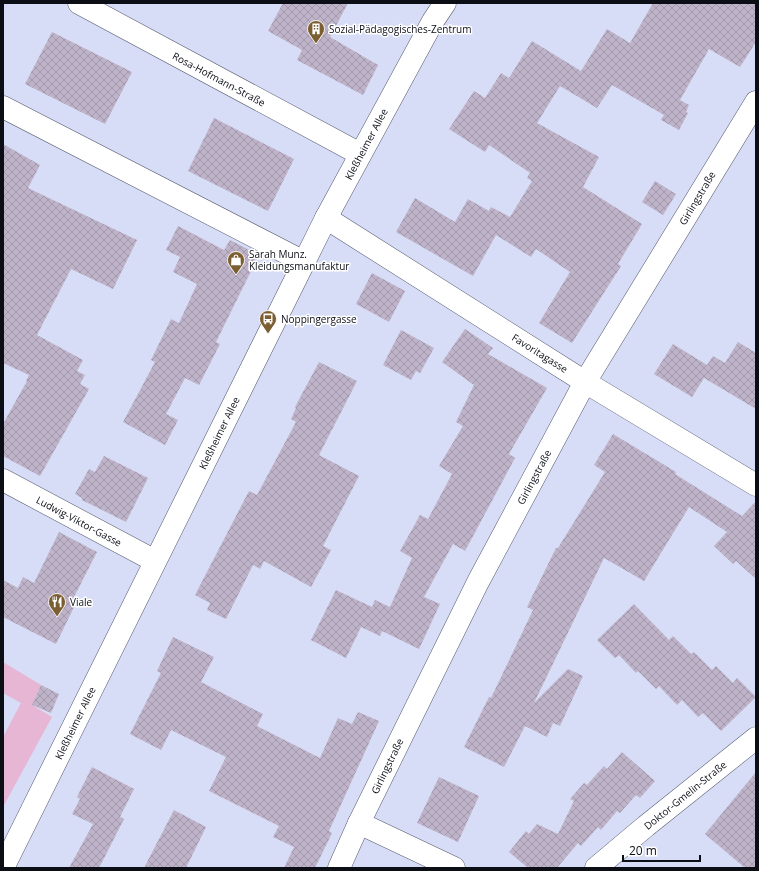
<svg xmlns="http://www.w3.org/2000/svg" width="759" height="871" viewBox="0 0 759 871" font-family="'Open Sans',sans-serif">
  <defs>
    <pattern id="building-cross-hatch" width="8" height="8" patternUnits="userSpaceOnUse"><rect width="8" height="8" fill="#bfb3ca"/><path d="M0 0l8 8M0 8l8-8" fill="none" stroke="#a399ad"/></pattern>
  </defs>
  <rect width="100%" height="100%" fill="#d7ddf6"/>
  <!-- grass -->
  <polygon fill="#e6b6d4" points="3,662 41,685 32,705 52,717 3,807 3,737 21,703 3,693"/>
  <!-- building -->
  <g fill="url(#building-cross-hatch)">
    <polygon points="283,3 348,3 330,37 378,65 363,95 297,60 302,50 268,31"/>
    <polygon points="653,3 756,3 756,42 740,67 709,49 680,100 689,105 686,112 688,113 679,130 661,120 664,115 612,85 597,108 560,86 537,123 599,157 583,187 642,224 618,264 621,266 572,343 539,323 570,272 536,249 531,257 496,235 473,276 396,232 415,198 455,222 468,199 489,211 491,207 510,217 532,181 527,178 530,173 489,145 485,152 449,129 474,91 485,98 501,73 509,78 532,41 581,71 607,29 630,43"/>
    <polygon points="52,32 132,72 105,124 25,84"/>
    <polygon points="214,118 294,159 268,211 188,171"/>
    <polygon points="3,144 40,165 28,188 137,240 113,289 71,269 37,335 83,360 77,371 85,375 80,384 89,389 40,476 3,456 3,424 27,381 26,381 29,375 3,363"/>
    <polygon points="655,181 676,194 663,215 642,202"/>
    <polygon points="178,226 224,250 230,240 259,255 216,342 220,344 199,385 185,378 166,414 178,420 165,445 123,422 155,362 151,360 171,319 179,323 197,284 173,272 180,257 166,250"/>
    <polygon points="372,273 405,291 389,322 356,304"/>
    <polygon points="465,329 493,348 488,354 547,388 509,454 515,458 465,551 453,544 424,597 440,604 419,649 382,631 380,636 361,627 346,658 311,640 336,590 372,607 375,600 390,607 412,558 400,551 420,515 428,519 452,474 439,466 463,426 456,422 474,385 442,362"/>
    <polygon points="401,330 434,348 420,373 416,371 411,380 383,365"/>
    <polygon points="738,342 756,353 756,409 704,378 692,397 654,374 673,344 707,365 713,356 725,363"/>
    <polygon points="319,362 357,381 319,455 359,476 323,546 331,550 311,587 264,561 260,569 253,565 226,619 207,610 210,603 195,595 249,491 257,495 296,422 291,419 296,408 295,407"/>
    <polygon points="613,434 676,472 675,474 742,516 756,501 756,579 736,561 733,564 714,546 727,532 689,507 644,581 604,558 534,703 568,669 583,676 560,726 553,723 547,737 525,726 504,767 464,747 489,697 491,698 533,610 527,607 556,548 558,548 605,472 594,465"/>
    <polygon points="104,456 148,478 126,522 82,500 82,498 75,494 89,469 95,472"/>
    <polygon points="59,532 97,552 73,599 77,601 56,644 3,617 3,580 18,588 23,577 34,583"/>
    <polygon points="634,604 669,640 673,636 691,654 694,652 712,670 716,666 733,683 737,678 756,697 721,731 703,713 698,717 682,700 677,705 659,686 656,689 638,671 636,673 619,655 615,658 597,640"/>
    <polygon points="173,637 214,657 201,682 263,714 257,726 320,758 338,718 352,724 358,712 379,721 329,831 332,833 315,868 284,868 294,847 273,837 279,826 209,791 226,757 171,730 161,750 130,734 161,673 157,671"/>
    <polygon points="41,685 59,694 51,713 32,705"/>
    <polygon points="622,752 655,781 640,798 636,795 620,813 617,811 601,830 598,827 581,846 578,843 557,868 528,868 509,852 526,831 529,834 537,824 558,834 574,801 570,799 584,783 587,785 604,766 607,769"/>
    <polygon points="92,767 134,789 120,817 124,819 99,868 69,868 93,824 72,814 80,799 77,797"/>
    <polygon points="756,772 756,868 745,868 705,834"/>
    <polygon points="439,777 479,796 458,842 417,823"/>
    <polygon points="174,810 206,827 186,868 144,868"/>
  </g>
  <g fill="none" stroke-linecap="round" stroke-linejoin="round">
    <defs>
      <g id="minor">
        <polyline points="79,3 360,154"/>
        <polyline points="3,107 304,262"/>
        <polyline points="326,218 585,382 756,485"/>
        <polyline points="3,480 155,561"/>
        <polyline points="359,823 454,868"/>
        <polyline points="339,868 359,823 478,582 585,382 756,102"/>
        <polyline points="596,868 646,826 756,738"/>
      </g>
      <polyline id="tertiary" points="3,868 326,218 433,21 445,3"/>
    </defs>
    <!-- minor casing -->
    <use href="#minor" stroke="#565a6f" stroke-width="23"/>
    <!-- tertiary casing -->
    <use href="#tertiary" stroke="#565a6f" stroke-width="23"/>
    <!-- minor -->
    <use href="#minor" stroke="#fff" stroke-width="22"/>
    <!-- tertiary -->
    <use href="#tertiary" stroke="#fff" stroke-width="22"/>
  </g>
  <!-- icons -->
  <defs>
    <symbol id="building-pin" viewBox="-11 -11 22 30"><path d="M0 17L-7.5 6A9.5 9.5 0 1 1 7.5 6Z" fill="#7b5f32" stroke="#fff"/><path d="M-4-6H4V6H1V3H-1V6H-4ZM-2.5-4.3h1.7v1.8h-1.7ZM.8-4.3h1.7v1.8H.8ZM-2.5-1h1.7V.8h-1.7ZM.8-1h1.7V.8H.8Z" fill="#fff"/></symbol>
    <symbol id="shop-pin" viewBox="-11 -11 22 30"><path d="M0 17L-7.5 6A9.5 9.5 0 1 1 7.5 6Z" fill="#7b5f32" stroke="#fff"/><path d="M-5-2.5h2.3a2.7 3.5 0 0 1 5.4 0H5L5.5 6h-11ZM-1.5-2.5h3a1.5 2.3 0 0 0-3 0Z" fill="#fff"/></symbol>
    <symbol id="bus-pin" viewBox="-11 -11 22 30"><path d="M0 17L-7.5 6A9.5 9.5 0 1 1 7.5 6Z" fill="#7b5f32" stroke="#fff"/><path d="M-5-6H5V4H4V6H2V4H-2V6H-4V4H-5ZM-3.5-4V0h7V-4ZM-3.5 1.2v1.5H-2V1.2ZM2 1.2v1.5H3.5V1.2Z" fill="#fff"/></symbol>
    <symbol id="restaurant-pin" viewBox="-11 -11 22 30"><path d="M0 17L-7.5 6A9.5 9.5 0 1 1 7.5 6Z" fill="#7b5f32" stroke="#fff"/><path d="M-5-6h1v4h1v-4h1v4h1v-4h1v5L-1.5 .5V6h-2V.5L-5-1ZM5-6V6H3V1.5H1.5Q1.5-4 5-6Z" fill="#fff"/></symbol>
  </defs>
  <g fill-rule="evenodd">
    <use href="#building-pin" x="306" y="19" width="20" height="27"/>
    <use href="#shop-pin" x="226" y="250" width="20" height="27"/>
    <use href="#bus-pin" x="258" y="309" width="20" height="27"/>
    <use href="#restaurant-pin" x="47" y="592" width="20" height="27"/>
  </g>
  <g text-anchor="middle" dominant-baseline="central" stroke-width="3" stroke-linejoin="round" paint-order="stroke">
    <!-- poi labels -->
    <g font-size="10" fill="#0c0e16" stroke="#fff" text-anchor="start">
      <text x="329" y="29">Sozial-Pädagogisches-Zentrum</text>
      <text x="249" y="254">Sarah Munz.<tspan x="249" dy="12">Kleidungsmanufaktur</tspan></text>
      <text x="281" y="319">Noppingergasse</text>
      <text x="70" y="602">Viale</text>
    </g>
    <!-- street labels -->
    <g font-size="10" fill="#0c0e16" stroke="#fff">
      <text transform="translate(219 79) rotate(28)">Rosa-Hofmann-Straße</text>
      <text transform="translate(366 144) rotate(-62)">Kleßheimer Allee</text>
      <text transform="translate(697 198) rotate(-59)">Girlingstraße</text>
      <text transform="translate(540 353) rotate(32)">Favoritagasse</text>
      <text transform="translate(219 433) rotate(-64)">Kleßheimer Allee</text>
      <text transform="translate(534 477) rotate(-62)">Girlingstraße</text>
      <text transform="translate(79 521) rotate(28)">Ludwig-Viktor-Gasse</text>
      <text transform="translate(75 723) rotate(-64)">Kleßheimer Allee</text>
      <text transform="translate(387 766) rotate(-64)">Girlingstraße</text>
      <text transform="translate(685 795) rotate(-39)">Doktor-Gmelin-Straße</text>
    </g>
  </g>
  <!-- border -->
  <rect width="759" height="871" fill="none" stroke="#0c0e16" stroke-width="8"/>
  <!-- scale -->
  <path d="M623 855v6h77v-6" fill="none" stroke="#0c0e16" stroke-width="2"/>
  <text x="629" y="855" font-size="12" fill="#0c0e16" stroke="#ffffff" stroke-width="3" paint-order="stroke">20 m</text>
</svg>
